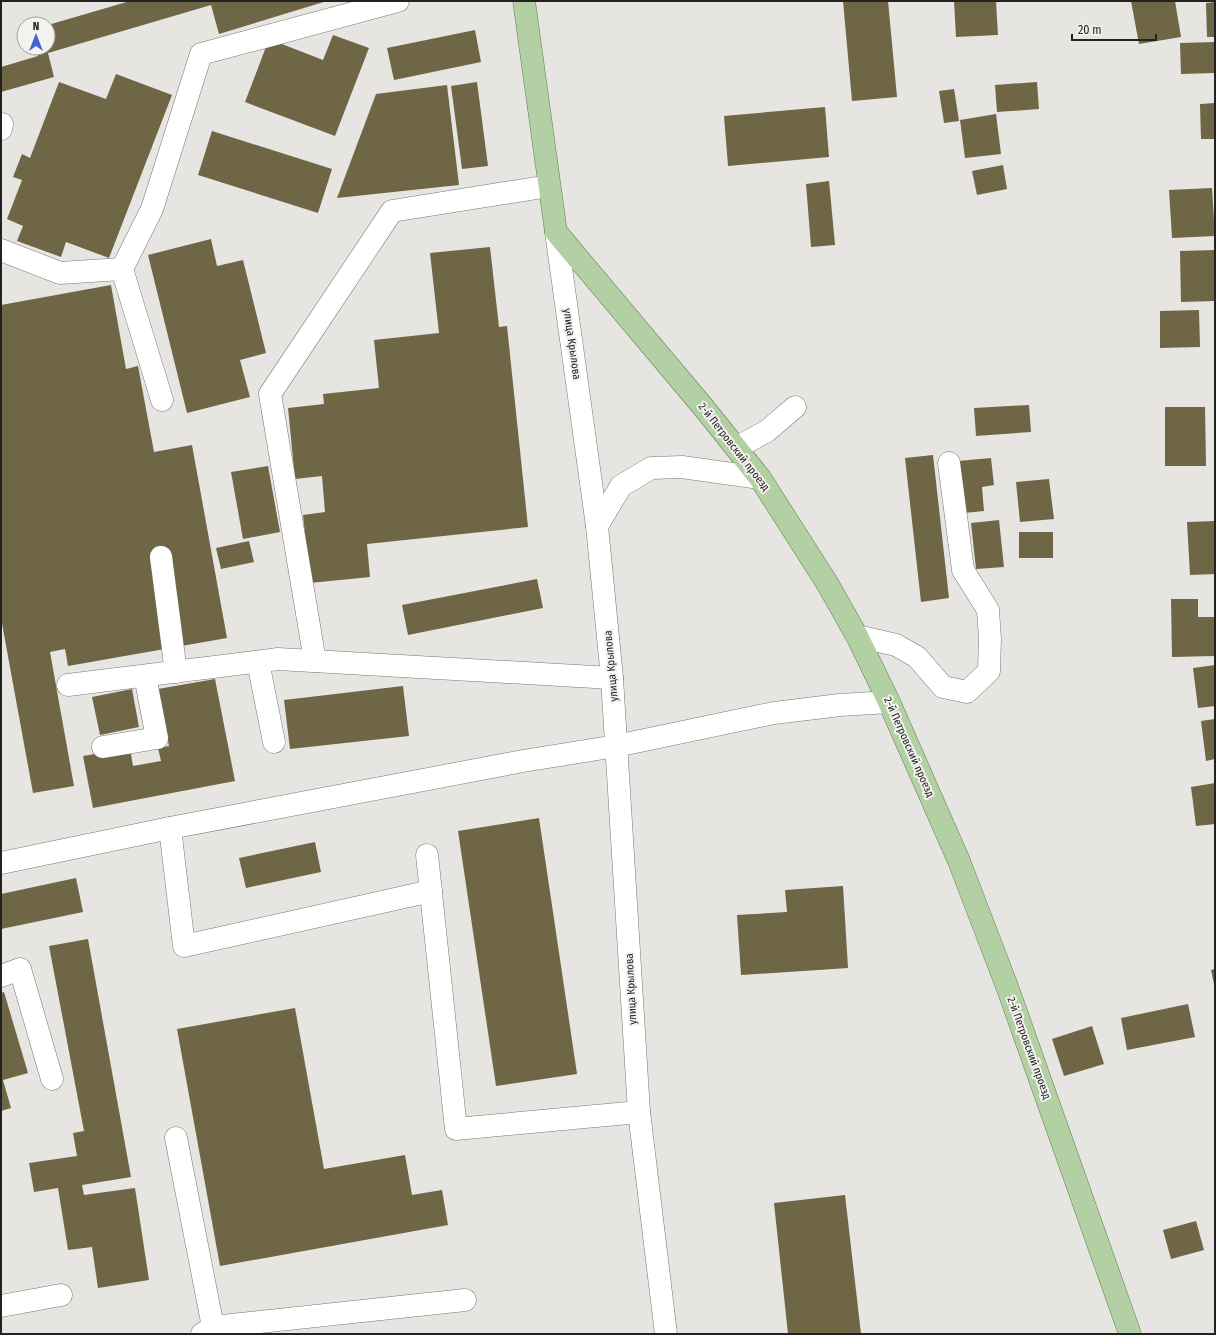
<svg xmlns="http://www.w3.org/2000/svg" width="1216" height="1335" viewBox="0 0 1216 1335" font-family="'Fira Sans Condensed',sans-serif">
  <rect width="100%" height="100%" fill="#e6e5e2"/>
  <!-- building -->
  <g fill="#6f6645">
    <polygon points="130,1 327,1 219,34 211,5 48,53 54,77 1,92 1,67 38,56 36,48 48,48 48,25"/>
    <polygon points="843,1 888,1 897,97 852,101"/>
    <polygon points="954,1 996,1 998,35 956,37"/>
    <polygon points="1131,1 1175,1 1181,37 1139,44"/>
    <polygon points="1215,2 1215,37 1207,37 1206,3"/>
    <polygon points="475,30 481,62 394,80 387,48"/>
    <polygon points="333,35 369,48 335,136 245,102 269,39 323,60"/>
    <polygon points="1215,42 1215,73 1181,74 1180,43"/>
    <polygon points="116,74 172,95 109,258 66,242 61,257 17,241 23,226 7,219 22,180 13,177 22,154 30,158 59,82 106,99"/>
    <polygon points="477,82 488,166 462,169 451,86"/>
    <polygon points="1037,82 1039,109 997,112 995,85"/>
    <polygon points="447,85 459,185 337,198 376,94"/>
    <polygon points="954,89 959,121 944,123 939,91"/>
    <polygon points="1215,103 1215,139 1201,139 1200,104"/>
    <polygon points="825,107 829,157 728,166 724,116"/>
    <polygon points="996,114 1001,154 965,158 960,120"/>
    <polygon points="212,131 332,169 318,213 198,175"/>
    <polygon points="1003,165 1007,189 977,195 972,171"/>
    <polygon points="829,181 835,245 811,247 806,184"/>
    <polygon points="1212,188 1215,236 1172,238 1169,190"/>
    <polygon points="211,239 217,266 243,260 266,353 240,360 250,397 187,413 148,255"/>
    <polygon points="490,247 499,327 507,326 528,527 367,544 370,577 310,583 303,515 325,512 322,476 295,479 288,408 324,404 323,394 379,388 374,340 439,333 430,253"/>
    <polygon points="1215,250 1215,301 1181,302 1180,251"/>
    <polygon points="111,285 126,369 138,366 154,452 192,445 227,638 68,666 65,649 50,652 74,786 33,793 1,618 1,305"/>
    <polygon points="1199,310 1200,347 1160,348 1160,311"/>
    <polygon points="1029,405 1031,432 976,436 974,408"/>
    <polygon points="1165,407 1205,407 1206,466 1165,466"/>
    <polygon points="933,455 949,598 921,602 905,458"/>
    <polygon points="991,458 994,485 982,487 984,511 964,513 958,461"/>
    <polygon points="268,466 280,532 243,539 231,472"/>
    <polygon points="1049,479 1054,519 1020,522 1016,482"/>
    <polygon points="999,520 1004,567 976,569 971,523"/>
    <polygon points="1215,521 1215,574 1190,575 1187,522"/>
    <rect x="1019" y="532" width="34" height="26"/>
    <polygon points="249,541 254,562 221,569 216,548"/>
    <polygon points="537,579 543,608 408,635 402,605"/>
    <polygon points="1171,599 1198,599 1198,617 1215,617 1215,656 1172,657"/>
    <polygon points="1215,665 1215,706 1198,708 1193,668"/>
    <polygon points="215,679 235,781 93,808 83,756 130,748 133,766 161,761 158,748 169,746 158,689"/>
    <polygon points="403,686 409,736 290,749 284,700"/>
    <polygon points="132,689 139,727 100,735 92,697"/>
    <polygon points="1215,719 1215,759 1206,761 1201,721"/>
    <polygon points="1215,783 1215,824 1196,826 1191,787"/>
    <polygon points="539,818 577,1074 496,1086 458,831"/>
    <polygon points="315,842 321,872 246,888 239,858"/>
    <polygon points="76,878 83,912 1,929 1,894"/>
    <polygon points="843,886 848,968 741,975 737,915 787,912 785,890"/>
    <polygon points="88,939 131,1177 82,1185 84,1195 135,1188 149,1280 98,1288 92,1247 68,1250 58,1188 34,1192 29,1163 77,1156 73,1133 84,1131 49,946"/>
    <polygon points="1215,969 1215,984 1214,984 1211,970"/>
    <polygon points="4,992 28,1073 3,1080 11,1108 1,1111 1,993"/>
    <polygon points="1188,1004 1195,1037 1127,1050 1121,1018"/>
    <polygon points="295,1008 324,1169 405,1155 412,1195 442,1190 448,1225 220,1266 177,1029"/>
    <polygon points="1092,1026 1104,1064 1064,1076 1052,1039"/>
    <polygon points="845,1195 861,1334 788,1334 774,1203"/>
    <polygon points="1196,1221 1204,1250 1171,1259 1163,1230"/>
  </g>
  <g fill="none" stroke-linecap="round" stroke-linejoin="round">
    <defs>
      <g id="minor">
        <polyline points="1,129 2,124"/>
        <polyline points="556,232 597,526 612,678 639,1112 666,1334"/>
        <polyline points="1,250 60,273 122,269"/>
        <polyline points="162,400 122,269 152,209 201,54 398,1"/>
        <polyline points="736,448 767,431 795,407"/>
        <polyline points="597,526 621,486 651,468 682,467 760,478"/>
        <polyline points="161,557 176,672"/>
        <polyline points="857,636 896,645 917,657 943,687 967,692 989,671 990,639 988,610 963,570 949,463"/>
        <polyline points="315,661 270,394 392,211 549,186"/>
        <polyline points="258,662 274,742"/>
        <polyline points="68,685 278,659 612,678"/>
        <polyline points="103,747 157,738 145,676"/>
        <polyline points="170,828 184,946 431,891"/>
        <polyline points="427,855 456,1129 639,1112"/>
        <polyline points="1,863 170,828 523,761 616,746 774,713 840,705 889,702"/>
        <polyline points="1,976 20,969 52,1079"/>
        <polyline points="176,1138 213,1327"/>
        <polyline points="1,1306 61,1295"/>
        <polyline points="202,1334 213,1327 465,1300"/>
      </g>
      <polyline id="major" points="524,1 556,232 704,408 760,478 827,583 857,636 889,702 959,861 1008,989 1130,1334"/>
    </defs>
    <!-- minor casing -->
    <use href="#minor" stroke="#787774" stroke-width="23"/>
    <!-- major casing -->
    <use href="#major" stroke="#5e7e4e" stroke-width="23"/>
    <!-- minor -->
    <use href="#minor" stroke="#fff" stroke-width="22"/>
    <!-- major -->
    <use href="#major" stroke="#b2d0a4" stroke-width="22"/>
  </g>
  <g text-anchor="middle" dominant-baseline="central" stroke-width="4" stroke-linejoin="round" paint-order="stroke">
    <!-- street labels -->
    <g font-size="11" fill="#222221" stroke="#f3f2ef">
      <text transform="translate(572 344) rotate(82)">улица Крылова</text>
      <text transform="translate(734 447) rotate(52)">2-й Петровский проезд</text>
      <text transform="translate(611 666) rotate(-95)">улица Крылова</text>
      <text transform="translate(909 747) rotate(66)">2-й Петровский проезд</text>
      <text transform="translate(631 989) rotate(-93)">улица Крылова</text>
      <text transform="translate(1029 1048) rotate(70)">2-й Петровский проезд</text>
    </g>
  </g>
  <!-- border -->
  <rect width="1216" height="1335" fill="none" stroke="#222221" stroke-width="4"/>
  <!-- north arrow -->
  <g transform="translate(36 36)"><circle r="19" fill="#f3f2ef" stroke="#9f9f9d"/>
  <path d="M0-3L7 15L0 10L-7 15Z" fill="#4361d4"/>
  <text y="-6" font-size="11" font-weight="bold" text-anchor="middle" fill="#222221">N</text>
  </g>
  <!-- scale -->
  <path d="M1072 34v6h84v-6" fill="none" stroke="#222221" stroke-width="2"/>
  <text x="1078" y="34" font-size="12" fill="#222221" stroke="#f3f2ef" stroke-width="3" paint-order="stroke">20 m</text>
</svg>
